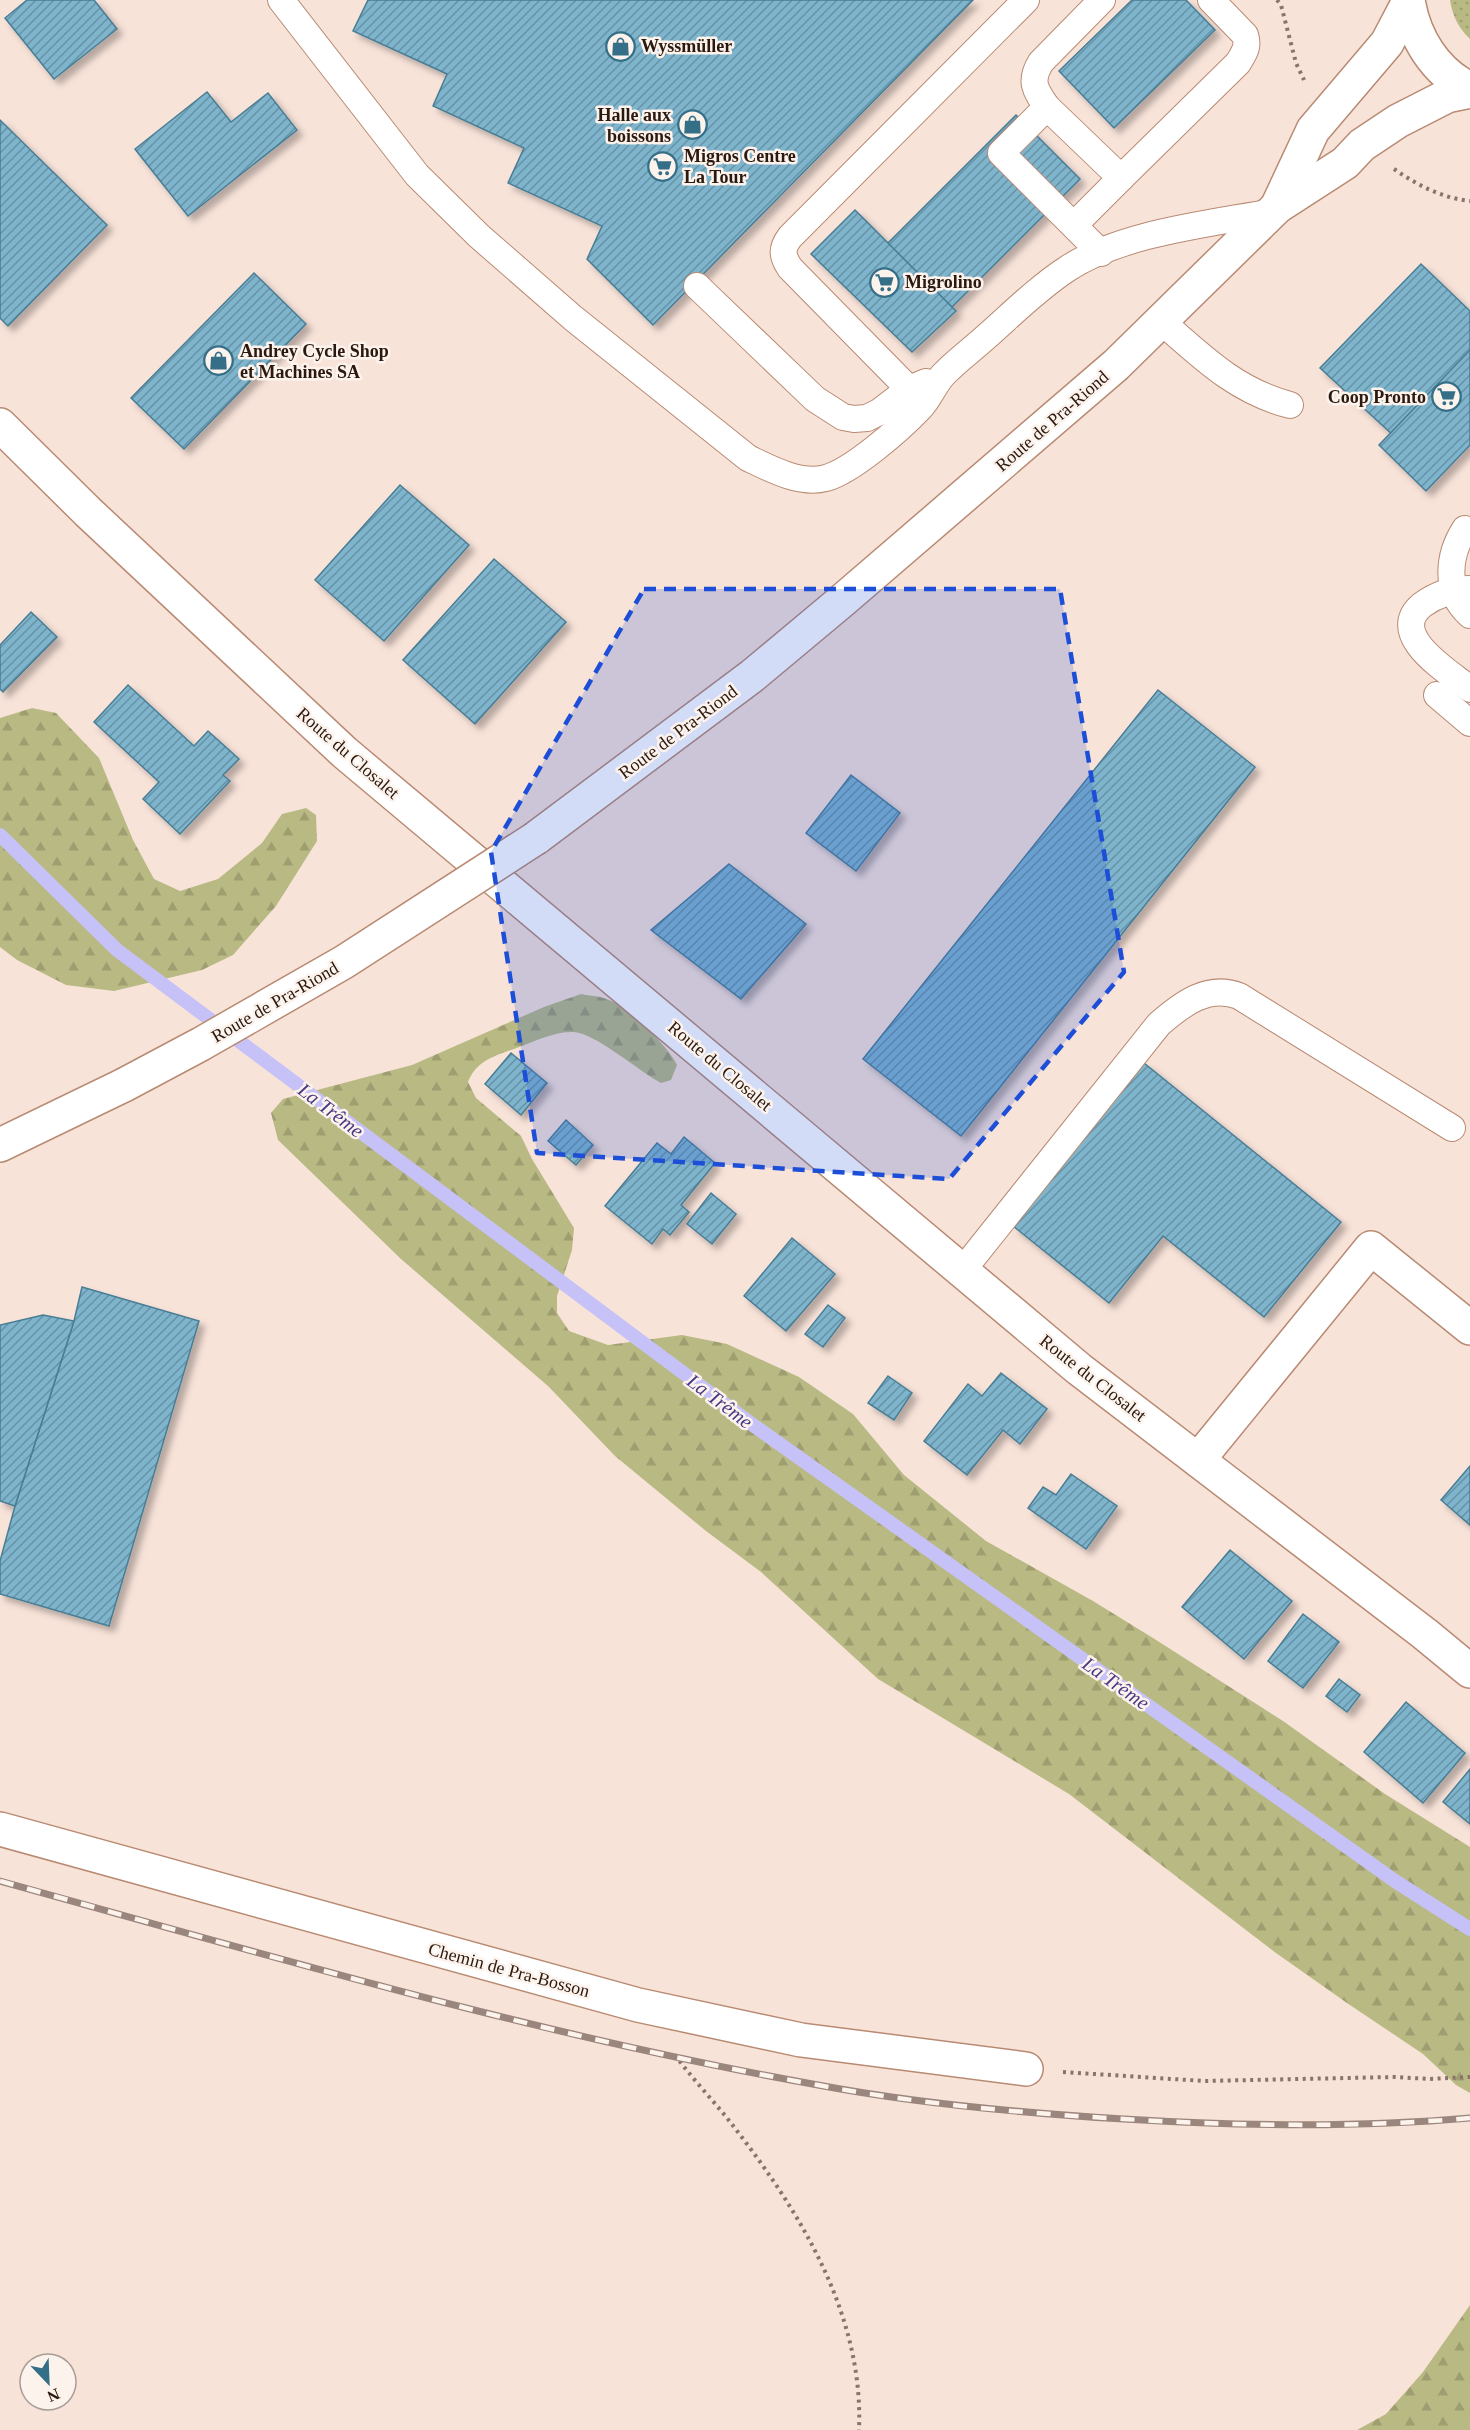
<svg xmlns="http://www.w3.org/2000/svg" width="1470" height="2430" viewBox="0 0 1470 2430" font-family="Georgia,serif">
  <defs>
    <pattern id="grass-dots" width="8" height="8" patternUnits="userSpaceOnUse" patternTransform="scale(1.5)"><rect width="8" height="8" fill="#b9b984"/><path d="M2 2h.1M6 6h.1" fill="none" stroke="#9f9e71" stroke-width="1.8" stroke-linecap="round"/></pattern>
    <pattern id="forest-firs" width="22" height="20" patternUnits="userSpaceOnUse" patternTransform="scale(1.5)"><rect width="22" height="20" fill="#b9b984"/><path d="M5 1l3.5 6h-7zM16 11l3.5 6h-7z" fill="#9f9e71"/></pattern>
    <pattern id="building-hatch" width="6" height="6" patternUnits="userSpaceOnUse" patternTransform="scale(1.5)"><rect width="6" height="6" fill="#7eb5cd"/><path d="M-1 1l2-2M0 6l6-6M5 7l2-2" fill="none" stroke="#6792a5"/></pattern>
    <filter id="shadow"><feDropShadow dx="5.5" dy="5.5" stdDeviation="3" flood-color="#0004"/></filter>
  </defs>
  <rect width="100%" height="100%" fill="#f8e3d9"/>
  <!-- grass -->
  <path fill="url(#grass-dots)" d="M1450,0H1470V39C1459,29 1452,15 1450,0Z"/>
  <!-- forest -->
  <g fill="url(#forest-firs)">
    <polygon points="32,708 56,713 99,758 133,840 154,879 180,891 218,879 262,843 282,814 306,808 316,815 317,841 276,906 233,955 202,970 114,991 66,985 17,960 0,947 0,718"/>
    <path d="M581,994C590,996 601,996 609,1000C629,1008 668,1046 677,1065L671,1080L661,1083C640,1072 594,1032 573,1032C553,1031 530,1044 511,1050C492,1057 476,1062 468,1082L476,1098L521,1136L532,1159L574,1228L572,1250L557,1296V1313L569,1331L608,1345L682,1335L727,1344L799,1377L853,1414L904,1475L986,1541L1093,1601L1153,1638L1283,1721L1385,1794L1470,1847V2093L1456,2085L1423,2054L1347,2003L1276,1953L1069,1794L878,1679L761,1572L706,1531L615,1456L548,1386L401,1259L278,1140L271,1113L283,1099L412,1065L544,1007Z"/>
    <polygon points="1470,2305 1470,2430 1357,2430 1386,2414 1423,2372"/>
  </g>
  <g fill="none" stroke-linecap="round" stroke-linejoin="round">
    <!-- stream -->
    <polyline stroke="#c6c2f7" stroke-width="14" points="0,835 117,950 753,1425 1395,1881 1470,1929"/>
  </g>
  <!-- building -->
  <g fill="url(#building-hatch)" stroke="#487d94" stroke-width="1.5" filter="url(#shadow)">
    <polygon points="27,0 94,0 117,29 54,79 5,18"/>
    <polygon points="368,0 973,0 653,325 587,259 602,226 508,183 524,148 433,106 447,74 353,31"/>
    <polygon points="1132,0 1186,0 1215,30 1114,128 1059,71"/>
    <polygon points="207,92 231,122 268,93 297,130 188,216 135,149"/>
    <polygon points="1016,115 1080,179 950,309 886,245"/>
    <polygon points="0,120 107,225 8,326 0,318"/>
    <polygon points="855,210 956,311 912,352 811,254"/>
    <polygon points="1421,264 1470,311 1470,359 1395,437 1320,368"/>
    <polygon points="254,273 306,324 184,449 131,398"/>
    <polygon points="1470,350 1470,445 1426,491 1379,445"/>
    <polygon points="400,485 469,545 384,641 315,580"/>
    <polygon points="494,559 566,622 475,724 403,660"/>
    <polygon points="31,612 57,637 3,692 0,689 0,645"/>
    <polygon points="128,685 194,746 208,731 239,759 223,775 230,781 180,834 143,799 159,782 94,722"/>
    <polygon points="1158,690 1255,767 961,1136 863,1059"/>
    <polygon points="851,775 900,813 856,871 806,833"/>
    <polygon points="729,864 806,924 741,999 651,930"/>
    <polygon points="511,1053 547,1083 521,1115 485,1084"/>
    <polygon points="1144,1063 1341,1222 1264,1317 1163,1236 1109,1303 1013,1226"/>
    <polygon points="566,1120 593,1145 576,1165 548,1141"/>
    <polygon points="684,1137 715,1163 681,1205 689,1212 670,1235 663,1229 652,1244 605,1206 657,1143 671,1154"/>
    <polygon points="711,1193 736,1214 712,1244 687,1224"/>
    <polygon points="792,1238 835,1274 786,1331 744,1296"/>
    <polygon points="82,1287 199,1321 109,1626 0,1594 0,1561 15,1506 74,1321"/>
    <polygon points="828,1305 845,1318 823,1347 805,1334"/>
    <polygon points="43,1315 74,1321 15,1506 0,1501 0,1325"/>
    <polygon points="1001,1373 1047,1409 1020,1444 1003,1430 967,1475 924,1441 968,1384 982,1396"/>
    <polygon points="888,1376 912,1393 894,1420 868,1403"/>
    <polygon points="1470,1466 1470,1525 1441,1500"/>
    <polygon points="1071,1474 1117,1506 1086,1549 1028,1508 1043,1487 1056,1495"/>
    <polygon points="1230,1550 1292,1601 1244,1659 1182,1607"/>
    <polygon points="1303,1614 1339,1642 1303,1688 1268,1661"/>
    <polygon points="1339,1679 1360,1695 1347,1712 1326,1696"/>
    <polygon points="1406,1702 1465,1753 1423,1803 1364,1752"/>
    <polygon points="1470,1769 1470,1824 1443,1802"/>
  </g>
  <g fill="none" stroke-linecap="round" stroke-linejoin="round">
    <defs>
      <g id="service">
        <path d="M281,0L417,175L479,236L573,318L748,458C771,469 800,485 826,478C852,471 900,429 920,408C929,399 934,385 943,375C956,361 973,349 987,336C1013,313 1038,288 1067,269C1121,233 1209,224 1272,212"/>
        <path d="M1102,0L1041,62C1029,81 1035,90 1047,107L1121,178L1238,63C1244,53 1249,47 1245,35L1211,0"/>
        <polyline points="1047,107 1001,153 1101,253"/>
        <polyline points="1074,225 1121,178"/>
        <polyline points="697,286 815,399 843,417 854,419 867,418 879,412 909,389 926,382"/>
        <path d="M1161,321C1202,357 1236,391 1290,405"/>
        <path d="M909,389L790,268C782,256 781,249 790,237L1026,0"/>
        <path d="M1465,529C1448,555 1444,592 1470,615"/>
        <path d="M1470,589C1452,589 1437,594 1422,605C1386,635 1449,672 1470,689"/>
        <polyline points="1437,695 1470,723"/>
        <path d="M962,1271L1159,1024C1182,1004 1208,984 1239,996L1452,1128"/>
      </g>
      <g id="minor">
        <polyline points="0,425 88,512 344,752 1079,1369 1425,1634 1470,1671"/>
        <polyline points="1198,1460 1371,1248 1470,1328"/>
        <polyline points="0,1829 638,2005 801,2040 1026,2069"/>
      </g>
      <g id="secondary">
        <path d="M1408,0C1414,38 1435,72 1470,89"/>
        <polyline points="1277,207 1313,130 1387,43 1408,3"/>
        <polyline points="536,838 752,676 843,600 1116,365 1277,207 1345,163 1362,145 1398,121 1447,96 1470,91"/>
        <polyline points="0,1145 124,1085"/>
      </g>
    </defs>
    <!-- service casing -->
    <use href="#service" stroke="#b98a72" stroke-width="28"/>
    <!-- minor casing -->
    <use href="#minor" stroke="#b98a72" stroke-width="36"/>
    <!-- secondary casing -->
    <use href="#secondary" stroke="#b98a72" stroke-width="36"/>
    <!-- path -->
    <g stroke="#88746a" stroke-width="4" stroke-dasharray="3 4.5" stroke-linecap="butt">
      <polyline points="1277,0 1281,5 1296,63 1304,80"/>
      <path d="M1394,169C1417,185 1442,198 1470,201"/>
      <path d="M675,2055C691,2077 710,2097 727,2118C797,2207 864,2312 859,2430"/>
      <polyline points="1063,2072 1204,2081 1395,2077 1430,2079 1470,2077"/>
    </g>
    <!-- service -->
    <use href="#service" stroke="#fff" stroke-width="26"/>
    <!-- minor -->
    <use href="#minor" stroke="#fff" stroke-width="33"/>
    <!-- secondary -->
    <use href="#secondary" stroke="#fff" stroke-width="33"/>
    <defs>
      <path id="rail" d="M0,1881C271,1956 541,2036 818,2085C919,2104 1021,2113 1124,2119C1239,2126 1355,2128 1470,2118"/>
    </defs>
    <!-- rail casing -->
    <use href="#rail" stroke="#9a867c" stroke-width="7"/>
    <!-- rail -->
    <use href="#rail" stroke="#fdf3ed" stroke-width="4.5" stroke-dasharray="14" stroke-linecap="butt"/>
    <defs>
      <polyline id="secondary-bridge" points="124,1085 201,1044 344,962 536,838"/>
    </defs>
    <!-- secondary-bridge casing -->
    <use href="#secondary-bridge" stroke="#b98a72" stroke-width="36" stroke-linecap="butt"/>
    <!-- secondary-bridge -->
    <use href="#secondary-bridge" stroke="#fff" stroke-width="33"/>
  </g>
  <!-- marked area -->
  <path fill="#1d4ed8" fill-opacity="0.2" stroke="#1d4ed8" stroke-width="4.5" stroke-dasharray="12 8" stroke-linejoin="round" d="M644,589H1060L1124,972L949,1179L537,1153L491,852Z"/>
  <!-- icons -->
  <defs>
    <symbol id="shop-ring" viewBox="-11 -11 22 22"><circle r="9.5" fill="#fdf3ed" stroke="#346f87" stroke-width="1.5"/><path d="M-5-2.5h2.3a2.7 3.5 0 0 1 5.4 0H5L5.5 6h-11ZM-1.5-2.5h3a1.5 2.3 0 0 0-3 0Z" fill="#346f87"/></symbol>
    <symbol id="supermarket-ring" viewBox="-11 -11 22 22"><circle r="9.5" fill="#fdf3ed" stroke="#346f87" stroke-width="1.5"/><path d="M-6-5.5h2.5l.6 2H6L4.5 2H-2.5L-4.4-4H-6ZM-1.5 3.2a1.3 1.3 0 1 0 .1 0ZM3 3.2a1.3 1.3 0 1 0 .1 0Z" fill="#346f87"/></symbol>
  </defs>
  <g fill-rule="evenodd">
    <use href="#shop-ring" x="604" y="30" width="33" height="33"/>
    <use href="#shop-ring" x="676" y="108" width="33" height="33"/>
    <use href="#supermarket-ring" x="646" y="150" width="33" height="33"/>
    <use href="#supermarket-ring" x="868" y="266" width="33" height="33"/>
    <use href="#shop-ring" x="202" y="344" width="33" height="33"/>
    <use href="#supermarket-ring" x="1430" y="380" width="33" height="33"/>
  </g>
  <g text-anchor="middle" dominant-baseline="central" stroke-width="5" stroke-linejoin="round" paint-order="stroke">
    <!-- poi labels -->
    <g font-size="18" font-weight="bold" fill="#2b190f" stroke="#fdf3ed" text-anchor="start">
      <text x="641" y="46">Wyssmüller</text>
      <text x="671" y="115" text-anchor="end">Halle aux<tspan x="671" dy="21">boissons</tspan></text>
      <text x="684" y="156">Migros Centre<tspan x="684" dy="21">La Tour</tspan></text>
      <text x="905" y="282">Migrolino</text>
      <text x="240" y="351">Andrey Cycle Shop<tspan x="240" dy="21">et Machines SA</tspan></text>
      <text x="1426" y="397" text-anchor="end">Coop Pronto</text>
    </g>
    <!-- street labels -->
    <g font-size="18" fill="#2b190f" stroke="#fdf3ed">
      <text transform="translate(1052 421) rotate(-41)">Route de Pra-Riond</text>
      <text transform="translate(678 732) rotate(-37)">Route de Pra-Riond</text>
      <text transform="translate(348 753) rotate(41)">Route du Closalet</text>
      <text transform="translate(275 1002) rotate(-30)">Route de Pra-Riond</text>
      <text transform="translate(720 1066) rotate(40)">Route du Closalet</text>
      <text transform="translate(1093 1378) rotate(38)">Route du Closalet</text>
      <text transform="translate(509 1970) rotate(15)">Chemin de Pra-Bosson</text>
    </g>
    <!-- water labels -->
    <g font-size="20" font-style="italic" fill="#473985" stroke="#fdf3ed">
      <text transform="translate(331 1110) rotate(37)">La Trême</text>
      <text transform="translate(720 1401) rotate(37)">La Trême</text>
      <text transform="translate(1116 1683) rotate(35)">La Trême</text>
    </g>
  </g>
  <!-- north arrow -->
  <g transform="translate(48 2382) rotate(157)"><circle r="28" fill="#fdf3ed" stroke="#a99c94" stroke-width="1.5"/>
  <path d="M0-4.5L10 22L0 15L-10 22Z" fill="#346f87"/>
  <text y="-9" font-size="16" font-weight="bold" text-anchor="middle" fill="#2b190f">N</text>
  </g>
</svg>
